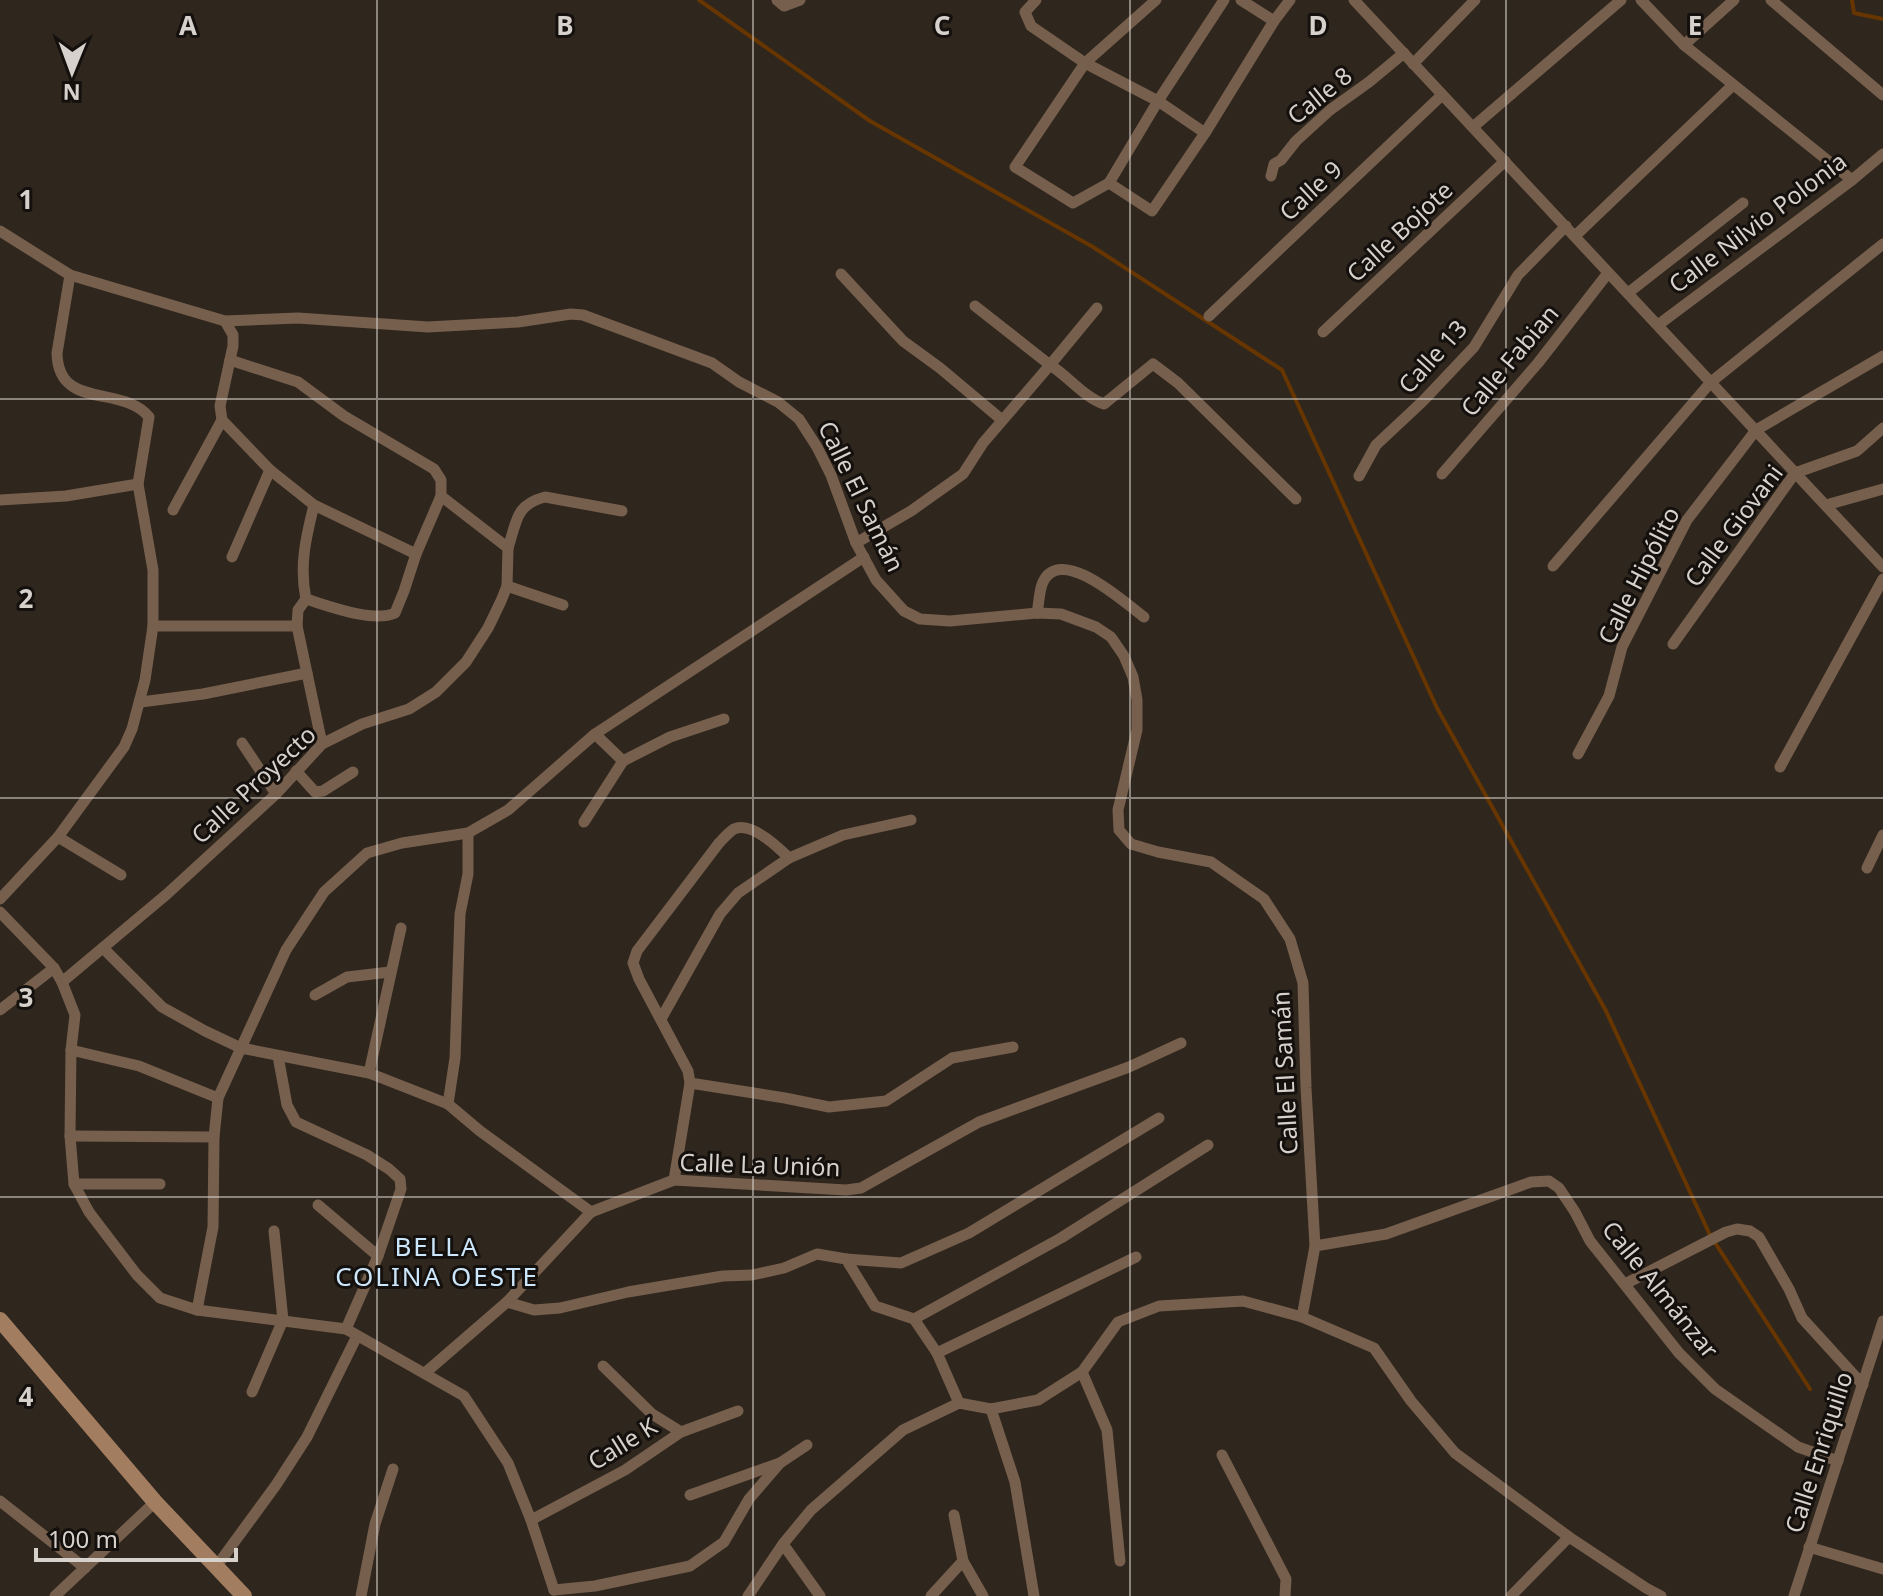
<svg xmlns="http://www.w3.org/2000/svg" width="1883" height="1596" viewBox="0 0 1883 1596" font-family="'Noto Sans',sans-serif">
  <rect width="100%" height="100%" fill="#2f261e"/>
  <g fill="none" stroke-linecap="round" stroke-linejoin="round">
    <!-- stream -->
    <g stroke="#673600" stroke-width="4">
      <polyline points="699,0 870,121 1093,247 1282,370 1437,708 1606,1011 1710,1235 1810,1389"/>
      <polyline points="1852,0 1854,13 1883,19"/>
    </g>
    <!-- street -->
    <g stroke="#765f4c" stroke-width="11">
      <polyline points="777,0 784,6 800,0"/>
      <polyline points="1036,0 1025,12 1031,26 1085,63 1158,101 1205,133"/>
      <polyline points="1156,0 1085,63 1015,167 1073,203 1109,183 1158,101 1224,0"/>
      <polyline points="1241,0 1274,21"/>
      <polyline points="1354,0 1883,567"/>
      <polyline points="1641,0 1684,45 1852,180"/>
      <polyline points="1771,0 1883,95"/>
      <polyline points="1684,45 1734,0"/>
      <polyline points="1413,64 1475,0"/>
      <polyline points="1473,127 1621,0"/>
      <polyline points="1271,176 1274,164 1281,160 1296,141 1330,110 1369,82 1404,53"/>
      <polyline points="1109,183 1152,211 1205,133 1274,21 1290,0"/>
      <polyline points="0,231 70,275 225,321 298,318 428,327 518,322 571,314 583,315 712,363 739,382 778,402 799,419 817,447 831,475 856,543 876,580 904,611 920,619 950,621 1037,613 1061,614 1096,627 1111,637 1124,656 1133,677 1137,700 1137,730 1118,810 1119,830 1131,844 1158,852 1211,862 1264,899 1290,939 1303,983 1306,1088 1315,1246 1302,1317"/>
      <polyline points="1575,236 1733,85"/>
      <polyline points="841,274 903,341 940,368 1002,420"/>
      <polyline points="1628,293 1743,203"/>
      <polyline points="975,306 1050,365 1097,308"/>
      <polyline points="1209,316 1442,95"/>
      <polyline points="225,321 233,335 233,346 220,406 222,420 270,470 314,505 416,554"/>
      <polyline points="1658,325 1852,180 1883,154"/>
      <polyline points="1323,332 1505,161"/>
      <path d="M230,360L298,382L344,416L434,469L441,480V496L508,548C517,521 515,505 545,497L622,511"/>
      <polyline points="1442,474 1538,363 1608,273"/>
      <polyline points="1359,476 1376,445 1423,401 1474,347 1518,275 1566,226"/>
      <polyline points="0,500 66,496 138,484"/>
      <polyline points="1826,505 1883,489"/>
      <polyline points="173,510 222,420"/>
      <path d="M856,543L911,511L963,474L983,443L1050,365C1068,376 1085,398 1104,404L1153,364L1178,383L1296,499"/>
      <polyline points="232,557 270,470"/>
      <polyline points="1553,566 1711,382 1883,244"/>
      <polyline points="507,586 563,605"/>
      <path d="M306,599C329,606 373,623 395,613L404,591L416,554L441,496"/>
      <path d="M1037,613C1039,604 1039,590 1043,582C1061,544 1125,603 1144,617"/>
      <polyline points="153,626 297,626 322,744"/>
      <path d="M297,626L298,610L306,599C299,566 306,537 314,505"/>
      <polyline points="1673,644 1795,473 1857,451 1883,428"/>
      <polyline points="141,702 203,694 307,673"/>
      <polyline points="595,734 623,761"/>
      <polyline points="242,743 276,794"/>
      <polyline points="1578,754 1609,696 1622,647 1687,520 1740,451 1756,430 1883,356"/>
      <polyline points="1780,767 1883,579"/>
      <polyline points="296,771 315,792 323,791 353,772"/>
      <polyline points="584,822 623,761 670,737 724,719"/>
      <polyline points="58,837 121,875"/>
      <polyline points="1867,868 1883,835"/>
      <path d="M0,899L58,837L124,747L132,729L145,680L153,626V570L138,484L149,417C123,384 58,411 57,353L70,275"/>
      <polyline points="0,912 54,968 62,982 75,1015 71,1050 70,1136 74,1184 89,1212 137,1275 160,1298 197,1310 346,1329 464,1396 508,1463 531,1520 554,1590"/>
      <polyline points="103,948 162,1007 205,1031 241,1048 218,1098 214,1137 213,1227 197,1310"/>
      <polyline points="62,982 167,894 276,794 322,744 362,724 409,709 436,692 466,662 488,628 501,601 507,586 508,548"/>
      <polyline points="315,995 347,977 390,972"/>
      <polyline points="0,1010 54,968"/>
      <polyline points="661,1019 720,914 738,893 789,858 843,835 911,820"/>
      <polyline points="71,1050 139,1066 218,1098"/>
      <polyline points="278,1056 287,1105 296,1122 367,1155 389,1169 400,1179 401,1189 378,1256 346,1329"/>
      <polyline points="369,1073 401,928"/>
      <polyline points="690,1083 785,1098 829,1107 886,1101 952,1058 1013,1047"/>
      <polyline points="448,1104 455,1058 460,914 468,874 468,833"/>
      <polyline points="70,1136 214,1137"/>
      <path d="M674,1180L690,1083L688,1071L639,979L633,963L637,951L719,843C723,839 729,832 734,829C751,821 778,847 789,858"/>
      <polyline points="74,1184 160,1184"/>
      <polyline points="318,1205 378,1256"/>
      <polyline points="591,1212 480,1131 448,1104 369,1073 241,1048 286,950 324,892 367,853 402,843 468,833 508,810 595,734 864,557"/>
      <polyline points="1315,1246 1386,1234 1531,1182 1549,1181 1559,1188 1575,1212 1590,1241 1679,1353 1715,1389 1798,1447 1838,1461"/>
      <polyline points="846,1259 901,1263 969,1233 1159,1118"/>
      <polyline points="1625,1284 1726,1232 1737,1229 1750,1231 1759,1237 1789,1289 1802,1318 1863,1385"/>
      <polyline points="507,1302 534,1310 560,1308 628,1292 723,1276 752,1275 784,1268 817,1254 846,1259 875,1306 914,1319 937,1353 959,1403"/>
      <polyline points="914,1319 1061,1238 1208,1145"/>
      <polyline points="937,1353 1136,1257"/>
      <polyline points="603,1366 652,1414 681,1432"/>
      <polyline points="1082,1372 1107,1430 1120,1561"/>
      <polyline points="425,1373 507,1302 591,1212 674,1180 846,1190 861,1188 979,1122 1129,1067 1181,1043"/>
      <polyline points="252,1392 283,1320 274,1231"/>
      <polyline points="991,1409 1015,1482 1034,1596"/>
      <polyline points="1222,1455 1286,1579 1285,1596"/>
      <polyline points="690,1495 780,1463"/>
      <polyline points="0,1501 85,1568"/>
      <polyline points="954,1515 963,1561 983,1596"/>
      <polyline points="531,1520 625,1470 681,1432 738,1411"/>
      <polyline points="783,1544 820,1596"/>
      <polyline points="1809,1547 1883,1569"/>
      <polyline points="216,1567 276,1485 307,1437 357,1336"/>
      <polyline points="554,1590 595,1586 690,1566 724,1542 749,1499 780,1463 807,1445"/>
      <polyline points="55,1596 155,1502"/>
      <polyline points="361,1596 375,1524 393,1469"/>
      <polyline points="748,1596 783,1544 811,1510 903,1430 959,1403 991,1409 1038,1400 1082,1372 1118,1322 1159,1306 1243,1301 1302,1317 1374,1348 1411,1401 1455,1453 1569,1537 1646,1588 1661,1596"/>
      <polyline points="931,1596 963,1561"/>
      <polyline points="1511,1596 1569,1537"/>
      <polyline points="1794,1596 1883,1321"/>
    </g>
    <!-- secondary -->
    <polyline stroke="#a27d60" stroke-width="16" points="0,1320 155,1502 244,1596"/>
  </g>
  <!-- grid -->
  <path fill="none" stroke="#d7d1cc" stroke-width="2" stroke-opacity="0.55" d="M377,0V1596M753,0V1596M1130,0V1596M1506,0V1596M0,399H1883M0,798H1883M0,1197H1883"/>
  <g text-anchor="middle" dominant-baseline="central" stroke-width="6" stroke-linejoin="round" paint-order="stroke">
    <!-- street labels -->
    <g font-size="24" fill="#d7d1cc" stroke="#14100d">
      <text transform="translate(1319 95) rotate(-39)">Calle 8</text>
      <text transform="translate(1310 190) rotate(-43)">Calle 9</text>
      <text transform="translate(1757 222) rotate(-37)">Calle Nilvio Polonia</text>
      <text transform="translate(1399 231) rotate(-43)">Calle Bojote</text>
      <text transform="translate(1432 356) rotate(-48)">Calle 13</text>
      <text transform="translate(1509 360) rotate(-50)">Calle Fabian</text>
      <text transform="translate(862 496) rotate(64)">Calle El Samán</text>
      <text transform="translate(1733 525) rotate(-53)">Calle Giovani</text>
      <text transform="translate(1638 575) rotate(-63)">Calle Hipólito</text>
      <text transform="translate(253 784) rotate(-43)">Calle Proyecto</text>
      <text transform="translate(1284 1073) rotate(-93)">Calle El Samán</text>
      <text transform="translate(760 1164) rotate(2)">Calle La Unión</text>
      <text transform="translate(1661 1289) rotate(51)">Calle Almánzar</text>
      <text transform="translate(622 1443) rotate(-32)">Calle K</text>
      <text transform="translate(1818 1452) rotate(-72)">Calle Enriquillo</text>
    </g>
    <!-- neighbourhood labels -->
    <g font-size="26" letter-spacing="2" fill="#cce7fb" stroke="#14100d">
      <text x="437" y="1246">BELLA<tspan x="437" dy="30">COLINA OESTE</tspan></text>
    </g>
  </g>
  <g font-size="26" text-anchor="middle" font-weight="bold" fill="#d7d1cc" stroke="#14100d" stroke-width="6" stroke-linejoin="round" paint-order="stroke">
    <text x="188" y="35">A</text>
    <text x="565" y="35">B</text>
    <text x="942" y="35">C</text>
    <text x="1318" y="35">D</text>
    <text x="1695" y="35">E</text>
    <text x="26" y="209">1</text>
    <text x="26" y="608">2</text>
    <text x="26" y="1007">3</text>
    <text x="26" y="1406">4</text>
  </g>
  <!-- north arrow -->
  <g transform="translate(72 72) rotate(181)" stroke="#14100d" stroke-width="6" paint-order="stroke">
  <path d="M0-6L14 30L0 20L-14 30Z" fill="#d7d1cc"/>
  <text y="-12" font-size="22" font-weight="bold" text-anchor="middle" fill="#d7d1cc">N</text>
  </g>
  <!-- scale -->
  <path d="M36 1548v12h200v-12" fill="none" stroke="#d7d1cc" stroke-width="4"/>
  <text x="48" y="1548" font-size="24" fill="#d7d1cc" stroke="#14100d" stroke-width="6" paint-order="stroke">100 m</text>
</svg>
